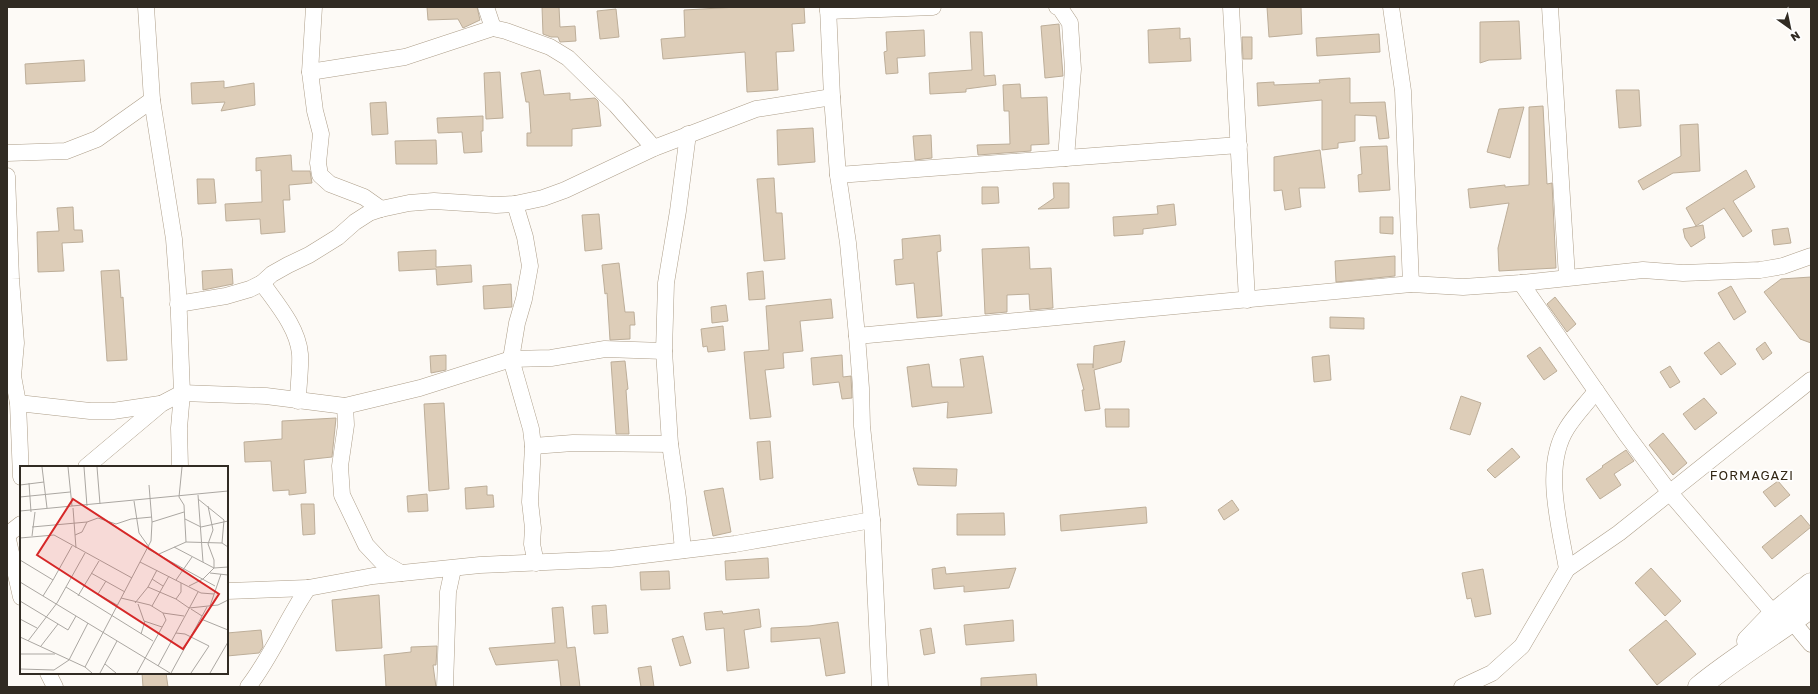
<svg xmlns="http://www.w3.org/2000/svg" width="1818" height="694" viewBox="0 0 1818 694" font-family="'Golos Text',sans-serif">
  <rect width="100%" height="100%" fill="#fdfaf6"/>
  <!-- building -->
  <g fill="#ddcdb8" stroke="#bdae99">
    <polygon points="427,7 477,7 480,20 463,28 458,19 428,20"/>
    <polygon points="542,7 559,7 560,27 575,26 576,41 560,42 558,37 551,37 543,34"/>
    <polygon points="738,7 804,7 805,23 792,24 794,51 776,52 778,90 747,92 745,52 663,59 661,39 685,37 684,10"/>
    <polygon points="1267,7 1301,7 1302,34 1269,37"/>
    <polygon points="616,9 619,37 600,39 597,11"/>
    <polygon points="1519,21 1521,59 1489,60 1480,63 1480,22"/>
    <polygon points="1059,24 1063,76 1045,78 1041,26"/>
    <polygon points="1180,28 1180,39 1190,38 1191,61 1149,63 1148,30"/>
    <polygon points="924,30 925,56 897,58 898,73 886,74 884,52 887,51 886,32"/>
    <polygon points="970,32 982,32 984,76 995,75 996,85 966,89 966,92 930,94 929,73 972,70"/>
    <polygon points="1379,34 1380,52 1317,56 1316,38"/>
    <polygon points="1242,37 1252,37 1252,59 1243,59"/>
    <polygon points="84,60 85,81 26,84 25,64"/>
    <polygon points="540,70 544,95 570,93 570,100 595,98 598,101 601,126 572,129 572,146 527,146 527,133 531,133 529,102 526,102 521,73"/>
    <polygon points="500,72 503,118 486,119 484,73"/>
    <polygon points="1350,78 1350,103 1385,102 1389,138 1379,139 1376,116 1355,115 1355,141 1338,143 1338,148 1322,150 1322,100 1258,106 1257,83 1274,82 1274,85 1320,83 1319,80"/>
    <polygon points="224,81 224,88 254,83 255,105 221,111 225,102 192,104 191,83"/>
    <polygon points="1020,84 1021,98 1047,97 1049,144 1031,145 1031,151 978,155 977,145 1010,144 1009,111 1004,111 1003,85"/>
    <polygon points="1616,90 1639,90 1641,126 1619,128"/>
    <polygon points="386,102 388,134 372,135 370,103"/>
    <polygon points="1543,106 1547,184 1552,183 1556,268 1499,271 1498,248 1509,203 1470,208 1468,189 1505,185 1505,187 1529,185 1529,107"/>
    <polygon points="1524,107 1510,158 1487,152 1499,109"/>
    <polygon points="483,116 483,131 481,131 482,152 464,153 462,132 438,133 437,118"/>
    <polygon points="1698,124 1700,171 1673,173 1643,190 1638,181 1681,156 1680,125"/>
    <polygon points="813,128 815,162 778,165 777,130"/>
    <polygon points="931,135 932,158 915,160 913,136"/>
    <polygon points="436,140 437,164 396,164 395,141"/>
    <polygon points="1387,146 1390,190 1359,192 1358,175 1362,174 1360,147"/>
    <polygon points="1320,150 1325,188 1299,188 1301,207 1285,210 1282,190 1274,191 1274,157"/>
    <polygon points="291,155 292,171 310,171 312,183 289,185 290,200 283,200 285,232 261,234 260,219 226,221 225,204 262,202 261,170 256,171 256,158"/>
    <polygon points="1746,170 1755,187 1733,201 1752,231 1743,237 1724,208 1696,226 1686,208"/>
    <polygon points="774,178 776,213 782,213 785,259 764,261 757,179"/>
    <polygon points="197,179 214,179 216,203 198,204"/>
    <polygon points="1053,183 1069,183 1069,208 1038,209 1054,198"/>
    <polygon points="982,187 998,187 999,203 982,204"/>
    <polygon points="1174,204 1176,225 1143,229 1143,234 1114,236 1113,217 1158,214 1157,206"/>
    <polygon points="73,207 74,230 82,230 83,242 62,243 64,271 38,272 37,232 59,231 57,208"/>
    <polygon points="599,214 602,249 585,251 582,215"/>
    <polygon points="1380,217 1393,217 1393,234 1380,233"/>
    <polygon points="1703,225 1705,238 1691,247 1685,238 1683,229"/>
    <polygon points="1788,228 1791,243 1774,245 1772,230"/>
    <polygon points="940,235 941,251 937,252 942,316 917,318 914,283 896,285 894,260 903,259 902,239"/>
    <polygon points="1029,247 1030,269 1051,268 1053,308 1030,310 1029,294 1007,295 1007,312 985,314 982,249"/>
    <polygon points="436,250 436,267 471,265 472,282 437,285 436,269 399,271 398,252"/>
    <polygon points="1395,256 1395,276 1336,282 1335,261"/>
    <polygon points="619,263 625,312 634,312 635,325 630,325 630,339 610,340 607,293 605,294 602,265"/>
    <polygon points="232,269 233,284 203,290 202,271"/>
    <polygon points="119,270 121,298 123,297 127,360 107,361 101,271"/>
    <polygon points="763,271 765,299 749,300 747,273"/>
    <polygon points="1811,277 1811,343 1800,339 1764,292 1781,279"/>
    <polygon points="511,284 512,307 484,309 483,286"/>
    <polygon points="1731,286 1746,312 1734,320 1718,293"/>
    <polygon points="1555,297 1576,324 1567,332 1547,304"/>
    <polygon points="831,299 833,318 800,321 803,351 783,353 784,368 765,370 771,417 750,419 744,352 769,350 766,306"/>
    <polygon points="726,305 728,321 712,323 711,307"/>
    <polygon points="1330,317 1364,318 1364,329 1330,328"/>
    <polygon points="723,326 725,350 708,352 707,346 703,347 701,329"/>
    <polygon points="1125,341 1121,362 1094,370 1100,409 1085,411 1082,390 1084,390 1077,364 1093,364 1093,368 1094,346"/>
    <polygon points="1719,342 1736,364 1721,375 1704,353"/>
    <polygon points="1765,342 1772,353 1763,360 1756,349"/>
    <polygon points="1540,347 1557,371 1544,380 1527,356"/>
    <polygon points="446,355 446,370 431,373 430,356"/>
    <polygon points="842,355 843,377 851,376 852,398 842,399 839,382 813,385 811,358"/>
    <polygon points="1329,355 1331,380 1314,382 1312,357"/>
    <polygon points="983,356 992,413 947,418 948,402 912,407 907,367 929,364 932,387 964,387 960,359"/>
    <polygon points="625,361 628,389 626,390 629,434 616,434 611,362"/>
    <polygon points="1670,366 1680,382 1670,388 1660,372"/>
    <polygon points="1461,396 1481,403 1470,435 1450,429"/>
    <polygon points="1704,398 1717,413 1695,430 1683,414"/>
    <polygon points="444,403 449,489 429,491 424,404"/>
    <polygon points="1105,409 1129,409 1129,427 1106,427"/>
    <polygon points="336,418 332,457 304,460 306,493 289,495 289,490 273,491 271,461 245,462 244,442 282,439 282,421"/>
    <polygon points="1663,433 1687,463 1673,475 1649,445"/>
    <polygon points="770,441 773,478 760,480 757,442"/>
    <polygon points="1512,448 1520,457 1495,478 1487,470"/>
    <polygon points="1626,450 1634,461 1614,474 1621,485 1600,499 1586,479 1603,467 1602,466"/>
    <polygon points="913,468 957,469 956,486 918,485"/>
    <polygon points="1778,481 1790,495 1775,507 1763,492"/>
    <polygon points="487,486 487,495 493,495 494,507 466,509 465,488"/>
    <polygon points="723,488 731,532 713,536 704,491"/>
    <polygon points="427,494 428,511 408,512 407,496"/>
    <polygon points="1232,500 1239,510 1224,520 1218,510"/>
    <polygon points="301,504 314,504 315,534 303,535"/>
    <polygon points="1146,507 1147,523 1061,531 1060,515"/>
    <polygon points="1004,513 1005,535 957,535 957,514"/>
    <polygon points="1801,515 1811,527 1772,559 1762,547"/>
    <polygon points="768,558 769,578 726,580 725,561"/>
    <polygon points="945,567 946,574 1016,568 1009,588 964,592 964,586 934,589 932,569"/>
    <polygon points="1651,568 1681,601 1665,616 1635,583"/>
    <polygon points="1483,569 1491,614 1475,617 1471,598 1467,599 1462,573"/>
    <polygon points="669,571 670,589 641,590 640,572"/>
    <polygon points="379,595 382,648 336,651 332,600"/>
    <polygon points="606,605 608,633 594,634 592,606"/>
    <polygon points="563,607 567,648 575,647 580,687 561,687 558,660 496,665 489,648 555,643 552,608"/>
    <polygon points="759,609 761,627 744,630 749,668 727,671 724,628 706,630 704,613 722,611 723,614"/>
    <polygon points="1013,620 1014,641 966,645 964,625"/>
    <polygon points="1666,620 1696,654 1657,685 1629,650"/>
    <polygon points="838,622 845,673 826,676 820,638 771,642 771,628 809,626"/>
    <polygon points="931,628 935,653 924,655 920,630"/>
    <polygon points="261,630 263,647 259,653 227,656 227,633"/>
    <polygon points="683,636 691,663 680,666 672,639"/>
    <polygon points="437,646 436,665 433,665 436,687 386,687 384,655 411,652 411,647"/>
    <polygon points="651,666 654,687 641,687 638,668"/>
    <polygon points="142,673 166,673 168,687 143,687"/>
    <polygon points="1036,674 1037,687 981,687 981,678"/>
  </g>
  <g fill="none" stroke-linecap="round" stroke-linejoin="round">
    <defs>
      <g id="street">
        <polyline points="146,7 152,100 174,239 178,291 182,393 179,428 180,467"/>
        <polyline points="314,7 310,72 315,111 321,134 318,163 320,175 330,184 364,197 381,209"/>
        <polyline points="486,7 493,28"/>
        <polyline points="828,7 832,97 838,175 848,243 857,336 861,388 862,426 872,520 880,687"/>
        <polyline points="1057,7 1060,8 1070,23 1073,69 1066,158"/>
        <polyline points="1231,7 1247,300"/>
        <polyline points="1391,7 1403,91 1411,284"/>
        <polyline points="1550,7 1567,277"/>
        <polyline points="828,11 933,7"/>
        <polyline points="310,72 405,57 493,28 506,31 550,47 568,58 616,105 654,148"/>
        <polyline points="7,153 66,151 97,139 152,100"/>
        <polyline points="838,175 1239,145"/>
        <polyline points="7,176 11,279 16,343 13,376 18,403 21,477"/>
        <polyline points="515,204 525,237 530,266 524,299 517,323 511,359 531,429 533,446 530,502 533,528 532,544 536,563"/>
        <path d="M262,283C277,304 298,328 300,354C301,369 298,386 298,401"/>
        <polyline points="1521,283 1626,434 1670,493 1774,614"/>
        <polyline points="178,304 226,296 250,289 262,283 272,274 288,265 309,255 338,237 355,222 369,213 381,209 409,203 434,201 496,205 515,204 543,198 565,190 654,148 756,109 832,97"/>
        <polyline points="857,336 1411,284 1463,287 1521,283 1643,270 1683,273 1760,270 1783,266 1811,256"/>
        <polyline points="18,403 90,411 113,411 160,404"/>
        <polyline points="345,406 346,425 340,466 342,495 366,545 382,562 401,573"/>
        <polyline points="533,446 573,443 670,444"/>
        <polyline points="86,467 161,404 182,393 266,396 345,406 420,388 511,359 551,358 605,349 664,351"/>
        <polyline points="7,535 21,597"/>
        <polyline points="7,535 21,524"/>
        <polyline points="683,550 678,498 670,444 664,351 666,283 678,211 688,134"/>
        <path d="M1567,569C1560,526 1542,467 1567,428C1575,415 1587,403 1596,391"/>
        <polyline points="227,591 308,588 373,576 480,565 611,559 735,544 872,520"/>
        <polyline points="1792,621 1811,644"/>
        <polyline points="48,673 55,687"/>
        <path d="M248,687C272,656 286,620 308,588"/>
        <polyline points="445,687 448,592 453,569"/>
        <polyline points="1462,687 1492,673 1522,646 1567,569 1619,533 1811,380"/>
      </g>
      <g id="primary">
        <polyline points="1748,641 1774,614 1811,584"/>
        <path d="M1699,687C1734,658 1774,635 1811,607"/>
      </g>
    </defs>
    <!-- street casing -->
    <use href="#street" stroke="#ad9e89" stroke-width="17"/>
    <!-- primary casing -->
    <use href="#primary" stroke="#ad9e89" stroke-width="23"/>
    <!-- street -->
    <use href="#street" stroke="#fff" stroke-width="16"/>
    <!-- primary -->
    <use href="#primary" stroke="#fff" stroke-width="22"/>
  </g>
  <g text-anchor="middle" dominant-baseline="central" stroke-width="3.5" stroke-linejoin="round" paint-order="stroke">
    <!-- quarter labels -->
    <g font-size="13" letter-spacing="1" fill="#332715" stroke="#fff">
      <text x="1752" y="475">FORMAGAZI</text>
    </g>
  </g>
  <!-- overview -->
  <g transform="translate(20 466)">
    <rect width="208" height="208" fill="#fdfaf6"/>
    <path fill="none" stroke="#aba7a2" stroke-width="1" d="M22,1L27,42M48,1L52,40M64,1L67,40M77,1L80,38M162,1L159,31L164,39L166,76M9,17L11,46M0,19L24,16M178,29L183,96M0,31L50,26M178,33L204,54L202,77M114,35L119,67L129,81M188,40L193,64L188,78L194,94V102M53,42L56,82M0,45L208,25M165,53L181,61L208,55M132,56L164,46M12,61L67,56L78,52L96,58L111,53L132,51M55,69L62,66L67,56M12,70L15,46M0,72L34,69L112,112M154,81L194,102M128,83L195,120M139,88L166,76L202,77L208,81M0,94L33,114L23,130M120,96L181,127L194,128M71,107L105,126M190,107L208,109M132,113L143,120M33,114L52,80M156,114L172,91M86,115L78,128L97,139M0,116L150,207M169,120L183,113L194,102L208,101M46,121L133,175M128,121L156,133L169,142L198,139L208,134M58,130L79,95M101,132L130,139L143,147L164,150M156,133L161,126V117M0,135L48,164L56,150M115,137L128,121L137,104M118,138L124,155L142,161M132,140L149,110M190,140L201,108M171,143L182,150M0,153L17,162M181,153L208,164M156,167L165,168L189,180L171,207M121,168L125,155M0,171L65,201L72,207M8,175L37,137L65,87M21,180L38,158M0,188H35M85,198L96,207M138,200L178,126M65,201L131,75L132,56L129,19M0,203L34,204L49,194L68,157M80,207L97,175M117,207L146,154L143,147M151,207L187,141M190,207L208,176"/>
    <path fill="#d62828" fill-opacity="0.15" stroke="#d62828" stroke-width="2" d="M53,33L199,128L163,183L17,89Z"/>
    <rect width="208" height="208" fill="none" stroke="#312b23" stroke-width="2"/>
  </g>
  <!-- border -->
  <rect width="1818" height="694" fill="none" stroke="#312b23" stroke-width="16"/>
  <!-- north arrow -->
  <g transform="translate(1790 28) rotate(147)" stroke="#ffffff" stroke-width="3" paint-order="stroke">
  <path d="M0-3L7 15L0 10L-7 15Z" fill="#312b23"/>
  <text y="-6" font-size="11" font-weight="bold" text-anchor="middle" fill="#312b23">N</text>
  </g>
</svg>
